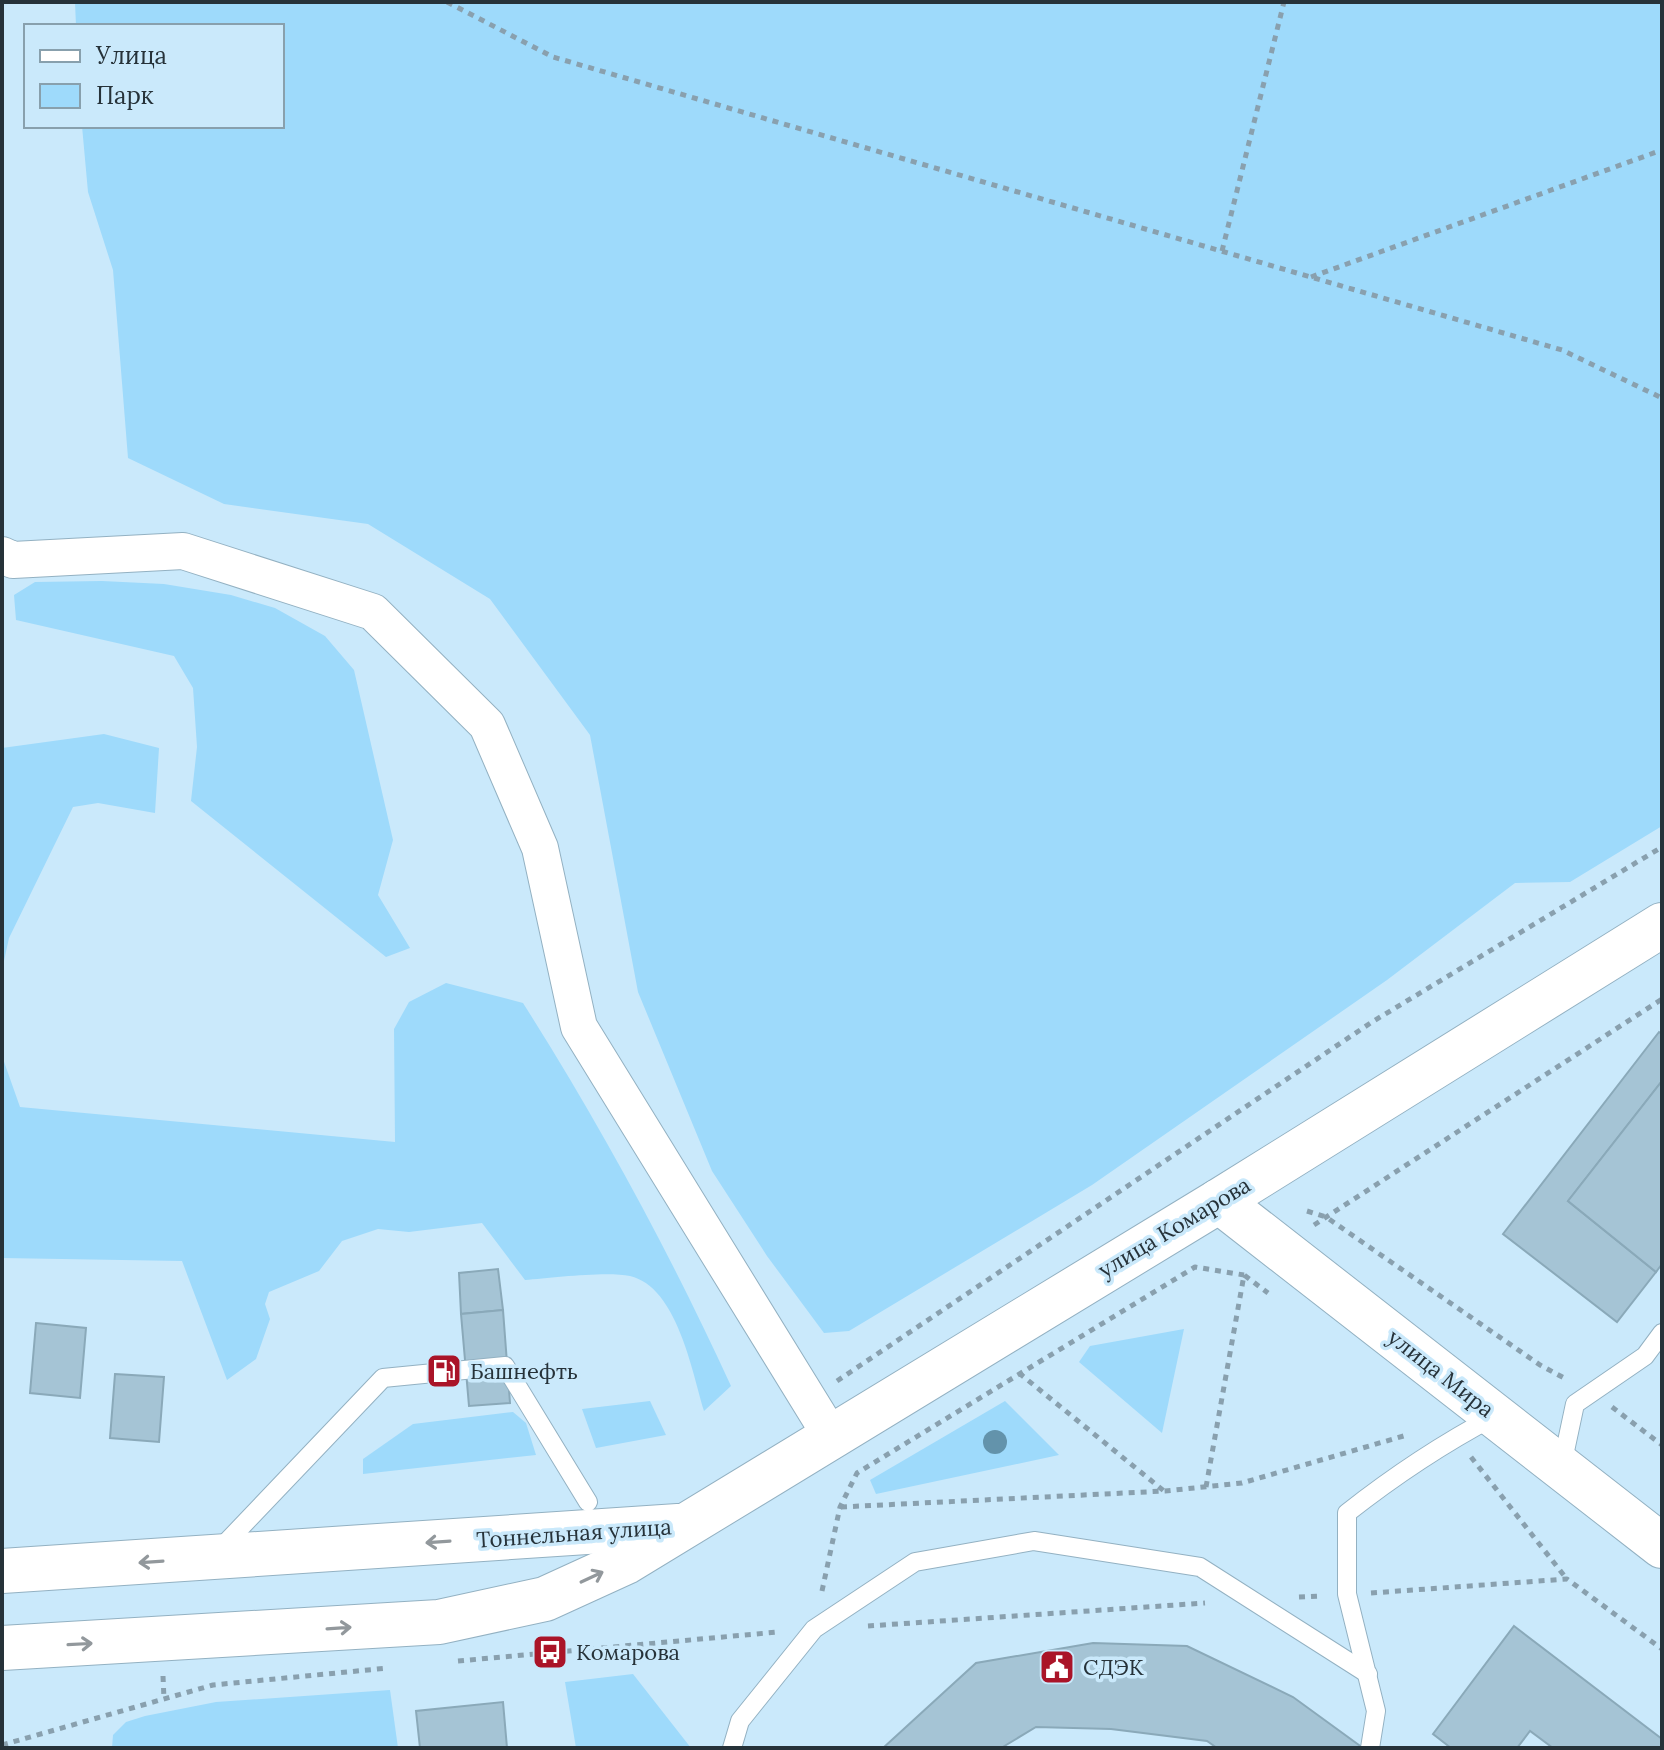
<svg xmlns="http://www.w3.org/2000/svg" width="1664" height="1750" viewBox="0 0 1664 1750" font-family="Lora,serif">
  <rect width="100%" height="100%" fill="#cae9fb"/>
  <!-- green -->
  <g fill="#9edafb">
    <polygon points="75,2 1662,2 1662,826 1570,882 1515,883 1387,980 1092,1185 849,1331 824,1333 767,1256 712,1171 638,992 590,735 490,599 368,524 224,504 128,458 113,270 88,192 82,126 282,126 282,26 76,26"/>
    <polygon points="102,581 164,584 231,595 275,608 325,636 354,670 393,840 378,895 410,948 386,957 191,801 197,747 193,688 174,656 16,620 14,595 35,582"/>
    <polygon points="104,734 159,748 155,813 98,803 73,807 9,938 2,970 2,748"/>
    <path d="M446,983L523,1003C601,1126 670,1253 731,1386L704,1411C692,1371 677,1287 630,1276C606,1271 551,1278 525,1280L482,1223L409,1232L378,1229L342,1241L319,1271L269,1292L265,1304L270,1319L256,1359L227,1380L182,1261L2,1258V1056L20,1107L395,1142L394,1029L409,1002Z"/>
    <polygon points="1184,1329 1162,1433 1079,1362 1090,1346"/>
    <polygon points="650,1401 666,1435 596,1448 582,1409"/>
    <polygon points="1005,1401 1059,1455 876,1494 870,1480"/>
    <polygon points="513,1412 526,1423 536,1455 363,1474 363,1459 413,1424"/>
    <polygon points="633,1674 691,1748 576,1748 565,1682"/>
    <polygon points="390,1690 398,1748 112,1748 113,1735 126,1722 145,1716 216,1702"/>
  </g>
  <!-- building -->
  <g fill="#a5c4d5" stroke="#8aa9b9" stroke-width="2">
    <polygon points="1659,1032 1662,1034 1662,1081 1568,1201 1656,1272 1617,1322 1503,1234"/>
    <polygon points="1662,1081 1662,1264 1656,1272 1568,1201"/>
    <polygon points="498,1269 503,1310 461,1314 459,1273"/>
    <polygon points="503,1310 510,1403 469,1406 461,1314"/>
    <polygon points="36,1323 86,1328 80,1398 30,1393"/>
    <polygon points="115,1374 164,1377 159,1442 110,1438"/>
    <polygon points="1514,1626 1662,1739 1662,1748 1553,1748 1530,1731 1517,1748 1451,1748 1433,1734"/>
    <polygon points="1093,1643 1187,1646 1293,1697 1363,1748 1217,1748 1207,1741 1111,1729 1036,1727 1001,1748 883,1748 976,1663"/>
    <polygon points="503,1702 507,1748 420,1748 416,1711"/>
  </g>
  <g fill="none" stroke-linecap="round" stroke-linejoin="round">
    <defs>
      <g id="service">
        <polyline points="1562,1465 1575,1404 1645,1356 1662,1333"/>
        <polyline points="220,1549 383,1378 505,1366 588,1502"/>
        <polyline points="732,1748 740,1721 814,1629 915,1562 1034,1541 1200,1567 1368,1674"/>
        <path d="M1370,1748L1376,1711L1347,1594V1513C1394,1476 1442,1444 1495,1416"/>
      </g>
      <polyline id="minor" points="2,555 13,560 183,551 373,612 487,725 540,848 579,1027 831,1436"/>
      <g id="secondary">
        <polyline points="1219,1201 1662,1546"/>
        <polyline points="2,1571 678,1526"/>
        <polyline points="2,1648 439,1622 545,1599 626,1562 1219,1201 1662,925"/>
      </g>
    </defs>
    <!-- service casing -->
    <use href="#service" stroke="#93b1c2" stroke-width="20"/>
    <!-- minor casing -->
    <use href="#minor" stroke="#93b1c2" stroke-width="38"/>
    <!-- secondary casing -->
    <use href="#secondary" stroke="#93b1c2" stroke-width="46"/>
    <!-- path -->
    <g stroke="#89a0ae" stroke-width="5" stroke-dasharray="6 6" stroke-linecap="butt">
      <polyline points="447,2 553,57 1562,350 1662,398"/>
      <polyline points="1222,251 1284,2"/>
      <polyline points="1311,277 1662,150"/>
      <polyline points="1307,1211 1326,1217 1540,1365 1566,1379"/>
      <polyline points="1314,1225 1662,999"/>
      <polyline points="1019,1373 1164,1491"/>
      <polyline points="837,1381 1372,1022 1662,847"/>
      <polyline points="1612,1407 1662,1445"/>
      <polyline points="1471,1457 1566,1578"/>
      <polyline points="1206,1487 1244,1275 1268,1293"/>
      <polyline points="841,1507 1165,1491 1242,1483 1407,1435"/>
      <polyline points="822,1591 840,1507 857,1473 1195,1267 1244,1275 1247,1273"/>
      <polyline points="1371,1593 1567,1579 1662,1649"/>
      <polyline points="1299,1597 1321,1596"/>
      <polyline points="868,1626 1205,1603"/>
      <polyline points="458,1661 778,1632"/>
      <polyline points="163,1676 164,1699"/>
      <polyline points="2,1745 213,1685 388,1668"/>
    </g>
    <!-- service -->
    <use href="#service" stroke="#fff" stroke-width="18"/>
    <!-- minor -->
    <use href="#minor" stroke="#fff" stroke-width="36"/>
    <!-- secondary -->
    <use href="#secondary" stroke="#fff" stroke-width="44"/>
  </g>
  <!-- trees -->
  <circle fill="#6393ab" cx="995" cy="1442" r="12"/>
  <!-- one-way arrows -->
  <defs><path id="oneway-shaft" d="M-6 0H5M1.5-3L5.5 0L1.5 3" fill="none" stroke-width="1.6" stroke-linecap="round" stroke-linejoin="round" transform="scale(2)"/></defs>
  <g stroke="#92989c">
    <use href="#oneway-shaft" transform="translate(438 1542) rotate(176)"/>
    <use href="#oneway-shaft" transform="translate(151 1562) rotate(176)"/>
    <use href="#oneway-shaft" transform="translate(592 1577) rotate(-25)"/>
    <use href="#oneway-shaft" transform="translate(339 1628) rotate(-4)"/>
    <use href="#oneway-shaft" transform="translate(80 1644) rotate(-3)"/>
  </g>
  <!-- icons -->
  <defs>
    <symbol id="fuel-square" viewBox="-11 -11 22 22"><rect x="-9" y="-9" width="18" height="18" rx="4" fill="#aa1428" stroke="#cae9fb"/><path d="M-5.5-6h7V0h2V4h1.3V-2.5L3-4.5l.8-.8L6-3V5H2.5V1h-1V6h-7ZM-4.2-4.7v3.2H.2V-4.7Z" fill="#fff"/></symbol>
    <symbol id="bus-square" viewBox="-11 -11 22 22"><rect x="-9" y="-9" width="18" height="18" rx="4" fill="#aa1428" stroke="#cae9fb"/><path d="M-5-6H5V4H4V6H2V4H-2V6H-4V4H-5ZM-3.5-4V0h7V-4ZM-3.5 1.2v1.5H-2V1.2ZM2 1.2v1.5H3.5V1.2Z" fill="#fff"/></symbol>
    <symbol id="civic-square" viewBox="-11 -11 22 22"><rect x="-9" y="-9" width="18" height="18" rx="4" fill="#aa1428" stroke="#cae9fb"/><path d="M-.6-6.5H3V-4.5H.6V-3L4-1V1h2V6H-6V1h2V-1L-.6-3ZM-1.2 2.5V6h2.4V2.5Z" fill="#fff"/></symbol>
  </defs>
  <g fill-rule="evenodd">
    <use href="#fuel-square" x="424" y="1351" width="40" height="40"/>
    <use href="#bus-square" x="530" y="1632" width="40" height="40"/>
    <use href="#civic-square" x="1037" y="1647" width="40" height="40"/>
  </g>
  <g text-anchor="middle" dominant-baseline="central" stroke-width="7" stroke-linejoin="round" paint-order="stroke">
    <!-- street labels -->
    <g font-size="22" fill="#263239" stroke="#cae9fb">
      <text transform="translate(1174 1227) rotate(-31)">улица Комарова</text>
      <text transform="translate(1441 1373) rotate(38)">улица Мира</text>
      <text transform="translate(574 1533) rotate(-4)">Тоннельная улица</text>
    </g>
    <!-- poi labels -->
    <g font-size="22" fill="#263239" stroke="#cae9fb" text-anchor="start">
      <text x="470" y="1371">Башнефть</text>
      <text x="576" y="1652">Комарова</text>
      <text x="1083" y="1667">СДЭК</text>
    </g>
  </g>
  <!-- border -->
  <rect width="1664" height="1750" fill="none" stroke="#263239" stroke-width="8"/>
  <!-- legend -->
  <rect x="24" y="24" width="260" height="104" fill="#cae9fb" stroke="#88a0ad" stroke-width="2"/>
  <rect x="40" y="50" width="40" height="12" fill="#ffffff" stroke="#88a0ad" stroke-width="2"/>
  <text x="96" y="64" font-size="24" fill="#263239">Улица</text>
  <rect x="40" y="84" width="40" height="24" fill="#9edafb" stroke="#88a0ad" stroke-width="2"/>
  <text x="96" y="104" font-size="24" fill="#263239">Парк</text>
</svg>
